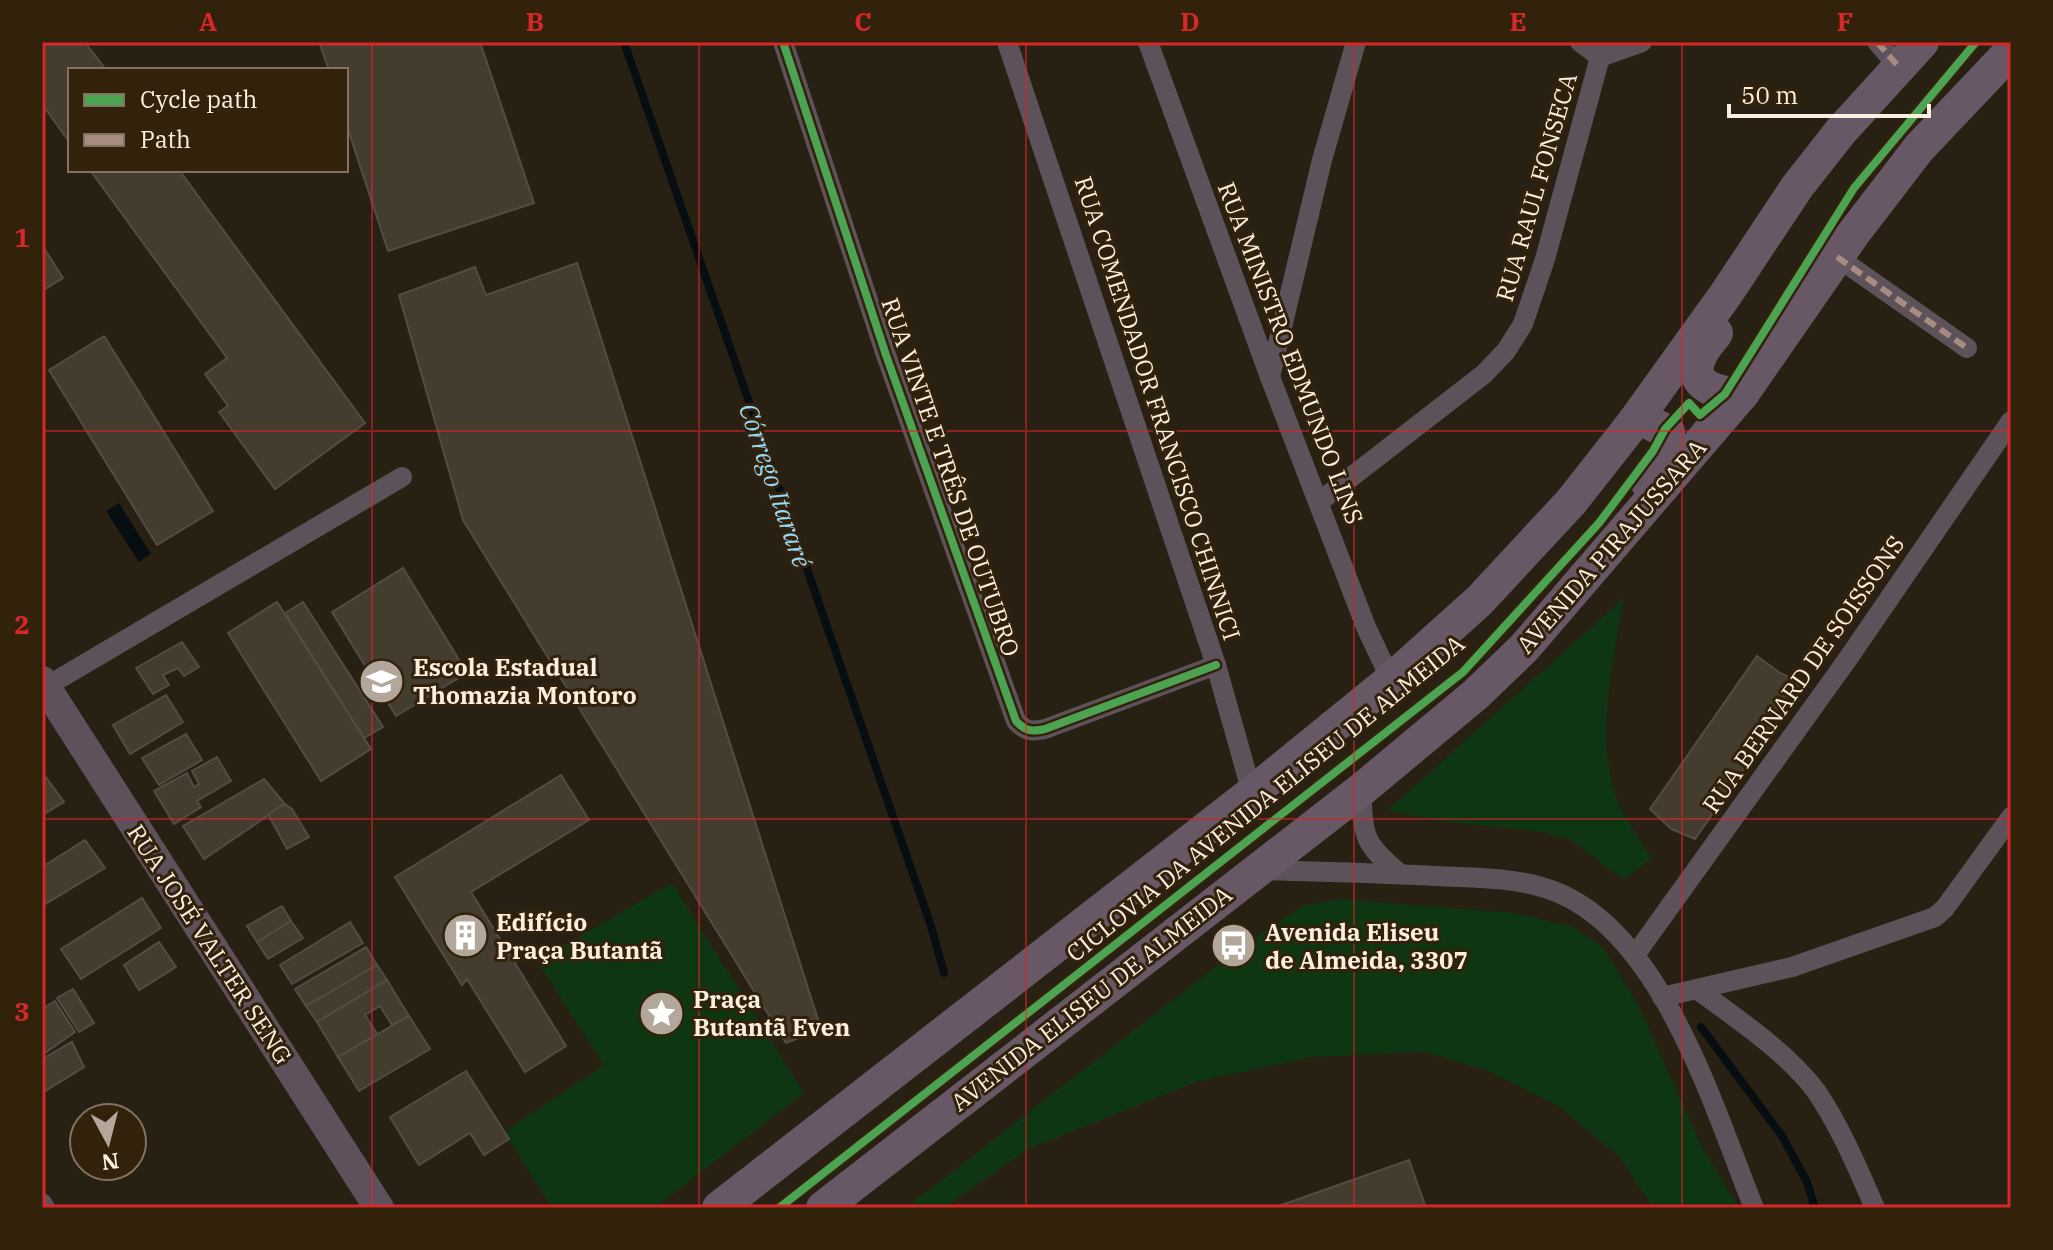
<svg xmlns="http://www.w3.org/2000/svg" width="2053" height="1250" viewBox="0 0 2053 1250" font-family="'IBM Plex Serif',serif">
  <rect width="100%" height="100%" fill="#292014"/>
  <!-- green -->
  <g fill="#0f3612">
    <path d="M1624,598C1613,662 1596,730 1615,794C1622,816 1640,839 1652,859L1623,879L1569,839L1542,832L1451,822L1387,811Z"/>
    <polygon points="672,883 804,1093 654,1208 552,1208 504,1132 604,1065 537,961"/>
    <polygon points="1339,899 1514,913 1573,927 1605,949 1641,1011 1702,1147 1739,1208 1653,1208 1620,1157 1557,1105 1486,1070 1423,1052 1313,1057 1199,1081 1028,1149 944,1208 906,1208 1249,941 1304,905"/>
  </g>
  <!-- water -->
  <polygon fill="#060e11" points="119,503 151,554 139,562 106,511"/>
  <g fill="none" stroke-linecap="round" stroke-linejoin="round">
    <!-- stream -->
    <g stroke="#060e11" stroke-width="8">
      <polyline points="624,42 931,926 944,973"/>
      <polyline points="1701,1027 1782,1136 1807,1182 1815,1208"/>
    </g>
  </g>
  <!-- building -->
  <g fill="#453c30" stroke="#544c42" stroke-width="2">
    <polygon points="42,42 91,42 87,45 106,70 70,70 70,143 42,104"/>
    <polygon points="319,42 480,42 534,203 388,251 346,123 346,70 329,70"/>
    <polygon points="90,170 179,170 365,423 275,489 219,412 228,406 205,374 227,358"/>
    <polygon points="42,245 63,278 42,291"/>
    <polygon points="577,263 821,1029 786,1043 463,520 399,295 475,267 486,295"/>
    <polygon points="104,336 213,511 157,545 49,370"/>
    <polygon points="403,568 467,673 396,716 332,612"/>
    <polygon points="277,602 371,749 321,781 228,633"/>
    <polygon points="303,602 383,727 364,738 285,613"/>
    <polygon points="182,642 199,667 184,676 178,668 163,675 169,685 153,694 136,668"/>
    <polygon points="1757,656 1780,673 1803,684 1695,839 1671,829 1650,809"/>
    <polygon points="166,695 183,722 130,754 113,725"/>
    <polygon points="186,734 202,760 159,785 142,758"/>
    <polygon points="217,757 231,781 197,801 201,807 174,824 154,791 187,773 194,787 199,784 192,771"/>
    <polygon points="42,772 64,802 44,814 42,810"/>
    <polygon points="561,775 589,820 471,892 566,1046 525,1072 467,979 462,985 395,877"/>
    <polygon points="264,779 285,804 204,859 183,826"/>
    <polygon points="285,804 292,809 309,837 287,849 268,814"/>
    <polygon points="85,840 105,868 42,906 42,867"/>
    <polygon points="142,898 161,928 81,979 61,949"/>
    <polygon points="282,906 291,921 257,942 247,926"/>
    <polygon points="291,921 303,938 268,959 257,942"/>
    <polygon points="350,922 363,943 292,984 280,965"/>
    <polygon points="159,942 176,967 139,990 124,965"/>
    <polygon points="366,947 377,965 306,1006 295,989"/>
    <polygon points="377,965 387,980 317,1022 306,1006"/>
    <polygon points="387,980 409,1016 392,1025 380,1006 365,1015 377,1034 338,1057 317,1022"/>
    <polygon points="73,989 94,1023 79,1032 57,998"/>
    <polygon points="55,1001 75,1032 42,1055 42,1009"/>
    <polygon points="409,1016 430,1049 359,1091 338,1057"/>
    <polygon points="72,1042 84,1067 42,1093 42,1059"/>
    <polygon points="466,1071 509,1139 484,1155 470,1133 419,1165 390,1117"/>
    <polygon points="1409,1160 1426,1208 1273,1208"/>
  </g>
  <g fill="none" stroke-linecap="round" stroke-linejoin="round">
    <!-- street -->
    <g stroke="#5d5259" stroke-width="20">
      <path d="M783,42L886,355L1016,721C1025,731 1031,732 1045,729L1216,665"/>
      <polyline points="1007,42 1216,665 1252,793"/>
      <polyline points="1148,42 1270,377 1366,627 1391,680"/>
      <polyline points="1877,42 1898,66"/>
      <polyline points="1600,57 1642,42"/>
      <polyline points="1837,257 1967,348"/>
      <polyline points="1270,377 1322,160 1356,42"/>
      <polyline points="1319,502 1484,374 1506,351 1523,324 1545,259 1600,57 1580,42"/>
      <polyline points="42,689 402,477"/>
      <path d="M1361,790C1364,838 1362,842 1400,874"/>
      <path d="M1261,870C1319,872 1378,873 1437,876C1472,878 1511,877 1545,888C1660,923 1713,1107 1754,1208"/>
      <polyline points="1635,955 1847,660 2011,421"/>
      <path d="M1698,990C1737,1019 1787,1052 1816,1091C1840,1126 1858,1169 1875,1208"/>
      <polyline points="1662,997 1792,967 1935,917 1945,908 2011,817"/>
      <polyline points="42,1203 45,1208"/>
    </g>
    <!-- secondary -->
    <polyline stroke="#5f515c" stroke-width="30" points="42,681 379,1208"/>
    <!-- primary -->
    <g stroke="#685765" stroke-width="34">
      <path d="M1716,333C1711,340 1704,347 1701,354C1685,387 1719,394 1742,394"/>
      <path d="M1634,422L1646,421L1668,432C1672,458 1662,463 1647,482"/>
      <polyline points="719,1208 1252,793 1391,680 1479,601 1571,502 1634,422 1726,294 1797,187 1841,131 1922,42"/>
      <polyline points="823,1208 1361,790 1475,695 1524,648 1742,394 1853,234 1919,148 2011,51"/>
    </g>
    <!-- quiet -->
    <g stroke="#a88b81" stroke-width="6" stroke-dasharray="12 6" stroke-linecap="butt">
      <polyline points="1877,42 1898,66"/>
      <polyline points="1837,257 1967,348"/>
    </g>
    <defs>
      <g id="cycleway">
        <path d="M783,42L886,355L1016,721C1025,731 1031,732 1045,729L1216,665"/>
        <polyline points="779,1208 1463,672 1599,523 1653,451 1665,429 1689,403 1700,415 1725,394 1854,188 1976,42"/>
      </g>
    </defs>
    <!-- cycleway casing -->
    <use href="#cycleway" stroke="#32210b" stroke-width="13"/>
    <!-- cycleway -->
    <use href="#cycleway" stroke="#4ca352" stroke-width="8"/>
  </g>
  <!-- grid -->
  <path fill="none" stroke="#d62828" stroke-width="2" stroke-opacity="0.55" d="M372,42V1208M699,42V1208M1026,42V1208M1354,42V1208M1682,42V1208M42,431H2011M42,819H2011"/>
  <!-- icons -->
  <defs>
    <symbol id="school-disc" viewBox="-11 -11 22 22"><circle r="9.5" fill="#b2a79a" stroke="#32210b"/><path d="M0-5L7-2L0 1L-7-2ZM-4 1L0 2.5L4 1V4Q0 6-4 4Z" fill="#fff"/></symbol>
    <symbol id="building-disc" viewBox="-11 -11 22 22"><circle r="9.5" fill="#b2a79a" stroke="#32210b"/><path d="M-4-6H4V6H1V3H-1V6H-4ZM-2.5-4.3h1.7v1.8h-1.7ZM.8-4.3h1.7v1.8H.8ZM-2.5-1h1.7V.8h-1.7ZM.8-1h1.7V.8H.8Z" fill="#fff"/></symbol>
    <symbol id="bus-disc" viewBox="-11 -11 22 22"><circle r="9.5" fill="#b2a79a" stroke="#32210b"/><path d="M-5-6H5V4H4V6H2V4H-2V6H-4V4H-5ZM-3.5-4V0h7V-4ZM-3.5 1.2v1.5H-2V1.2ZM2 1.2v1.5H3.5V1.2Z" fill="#fff"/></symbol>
    <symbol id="sight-disc" viewBox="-11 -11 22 22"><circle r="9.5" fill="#b2a79a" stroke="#32210b"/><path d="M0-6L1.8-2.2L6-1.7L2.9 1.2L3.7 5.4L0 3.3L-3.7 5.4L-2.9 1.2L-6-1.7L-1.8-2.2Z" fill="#fff"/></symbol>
  </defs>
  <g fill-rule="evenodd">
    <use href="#school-disc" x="356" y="656" width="51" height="51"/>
    <use href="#building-disc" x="440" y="910" width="51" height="51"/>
    <use href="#bus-disc" x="1208" y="920" width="51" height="51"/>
    <use href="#sight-disc" x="636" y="988" width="51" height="51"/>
  </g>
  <g text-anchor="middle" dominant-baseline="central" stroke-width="6" stroke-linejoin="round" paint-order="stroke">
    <!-- street labels -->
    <g font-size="24" fill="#fbefe2" stroke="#32210b">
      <text transform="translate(1536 187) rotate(-74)">RUA RAUL FONSECA</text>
      <text transform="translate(1291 353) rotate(69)">RUA MINISTRO EDMUNDO LINS</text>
      <text transform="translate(1158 408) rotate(72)">RUA COMENDADOR FRANCISCO CHINNICI</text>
      <text transform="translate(951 477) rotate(71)">RUA VINTE E TRÊS DE OUTUBRO</text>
      <text transform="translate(1611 546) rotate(-49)">AVENIDA PIRAJUSSARA</text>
      <text transform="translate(1803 674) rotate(-55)">RUA BERNARD DE SOISSONS</text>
      <text transform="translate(1265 798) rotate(-39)">CICLOVIA DA AVENIDA ELISEU DE ALMEIDA</text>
      <text transform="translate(210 944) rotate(57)">RUA JOSÉ VALTER SENG</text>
      <text transform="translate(1091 998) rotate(-38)">AVENIDA ELISEU DE ALMEIDA</text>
    </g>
    <!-- poi labels -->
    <g font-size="24" font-weight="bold" fill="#fbefe2" stroke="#32210b" text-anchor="start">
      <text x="413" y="667">Escola Estadual<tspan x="413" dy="28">Thomazia Montoro</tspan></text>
      <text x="496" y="922">Edifício<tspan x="496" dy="28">Praça Butantã</tspan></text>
      <text x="1265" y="932">Avenida Eliseu<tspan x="1265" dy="28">de Almeida, 3307</tspan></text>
      <text x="693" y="999">Praça<tspan x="693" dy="28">Butantã Even</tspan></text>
    </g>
    <!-- water labels -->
    <g font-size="26" font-style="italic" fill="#97d9f8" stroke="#32210b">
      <text transform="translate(776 485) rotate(71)">Córrego Itararé</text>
    </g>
  </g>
  <!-- border -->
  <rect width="2053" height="1250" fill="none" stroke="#32210b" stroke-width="88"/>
  <!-- legend -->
  <rect x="68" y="68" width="280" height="104" fill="#32210b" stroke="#827361" stroke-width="2"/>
  <rect x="84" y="94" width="40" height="12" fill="#4ca352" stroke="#827361" stroke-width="2"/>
  <text x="140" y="108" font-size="24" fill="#fbefe2">Cycle path</text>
  <rect x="84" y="134" width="40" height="12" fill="#a88b81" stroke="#827361" stroke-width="2"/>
  <text x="140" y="148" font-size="24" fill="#fbefe2">Path</text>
  <!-- north arrow -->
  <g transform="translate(108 1142) rotate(173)"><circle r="38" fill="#32210b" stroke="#827361" stroke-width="2"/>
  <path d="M0-6L14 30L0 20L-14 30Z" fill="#b2a79a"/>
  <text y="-12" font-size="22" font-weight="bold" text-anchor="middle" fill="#fbefe2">N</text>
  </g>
  <!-- scale -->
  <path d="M1729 104v12h200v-12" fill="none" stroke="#fbefe2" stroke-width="4"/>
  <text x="1741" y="104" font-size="24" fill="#fbefe2" stroke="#32210b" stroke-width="6" paint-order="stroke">50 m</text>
  <rect x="44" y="44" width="1965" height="1162" fill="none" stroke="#d62828" stroke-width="3"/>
  <g font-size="26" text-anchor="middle" font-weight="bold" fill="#d62828">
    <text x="208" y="31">A</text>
    <text x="535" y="31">B</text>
    <text x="863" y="31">C</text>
    <text x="1190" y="31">D</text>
    <text x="1518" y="31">E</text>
    <text x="1845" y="31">F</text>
    <text x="22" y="247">1</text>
    <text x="22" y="634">2</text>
    <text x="22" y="1021">3</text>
  </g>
</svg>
